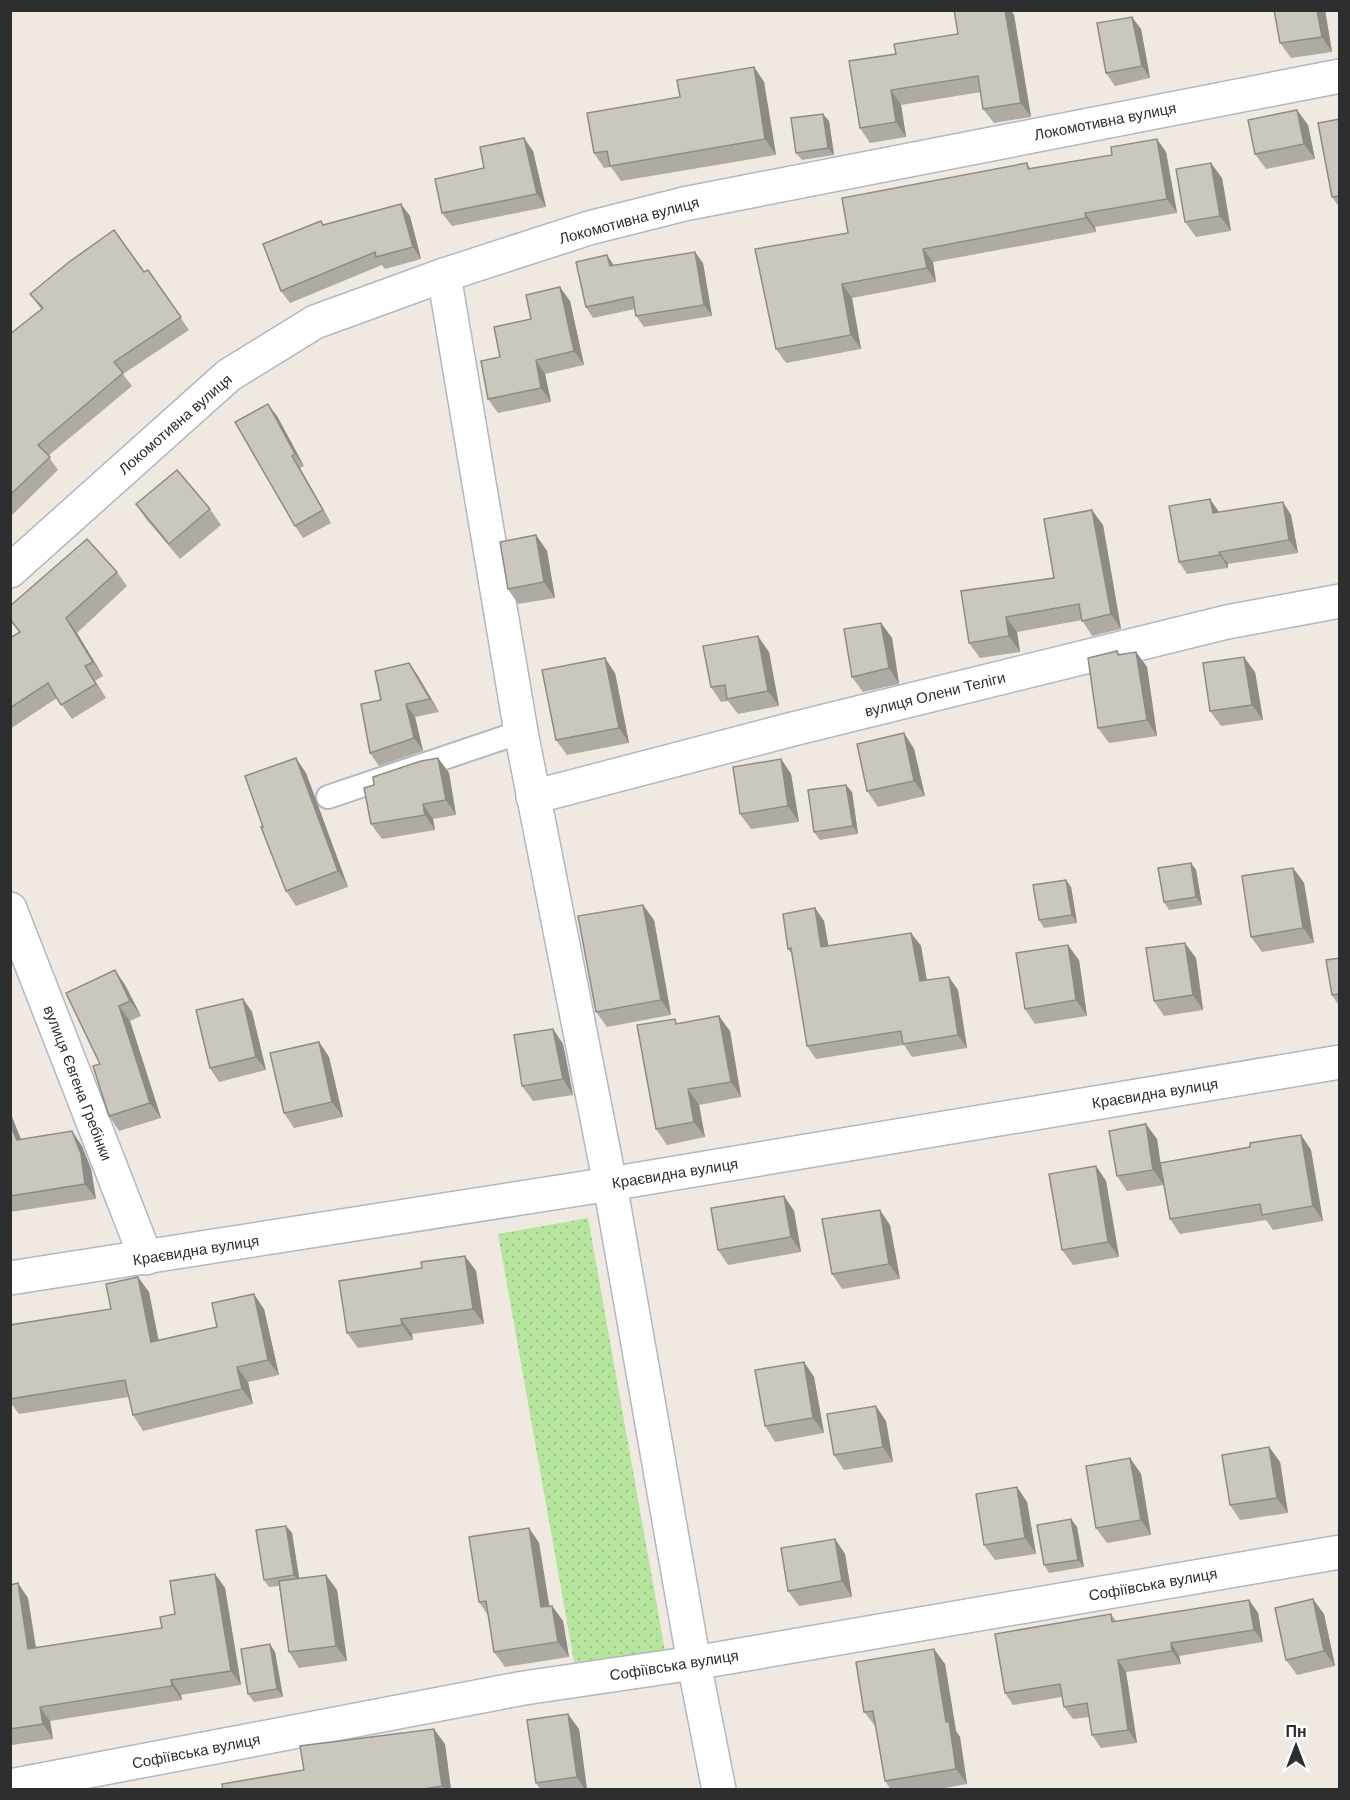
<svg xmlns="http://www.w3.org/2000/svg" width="1350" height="1800" viewBox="0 0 1350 1800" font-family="Arial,sans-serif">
  <defs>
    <pattern id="grass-dots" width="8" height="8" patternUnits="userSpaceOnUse" patternTransform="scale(1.5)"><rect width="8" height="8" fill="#b6e59e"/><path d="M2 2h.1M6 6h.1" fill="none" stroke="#9dc588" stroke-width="1.8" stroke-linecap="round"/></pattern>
  </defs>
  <rect width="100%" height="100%" fill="#efe9e1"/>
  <!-- grass -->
  <polygon fill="url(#grass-dots)" points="588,1218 665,1651 575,1667 498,1234"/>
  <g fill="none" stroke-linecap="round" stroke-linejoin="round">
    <defs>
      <polyline id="service" points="328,797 521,732"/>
      <g id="minor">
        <polyline points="444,275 521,732 610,1184 694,1663 719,1790"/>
        <polyline points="10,571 229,375 315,322 444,275 589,228 684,204 1340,76"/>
        <polyline points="533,797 793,729 1227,622 1340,601"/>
        <polyline points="10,909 146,1258"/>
        <polyline points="10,1278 610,1184 1340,1062"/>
        <polyline points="10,1786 524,1688 694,1663 1340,1552"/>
      </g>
    </defs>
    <!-- service casing -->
    <use href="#service" stroke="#b4b7c1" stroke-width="26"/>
    <!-- minor casing -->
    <use href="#minor" stroke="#b4b7c1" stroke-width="36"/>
    <!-- service -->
    <use href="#service" stroke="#fff" stroke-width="22"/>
    <!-- minor -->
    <use href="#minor" stroke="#fff" stroke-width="33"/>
  </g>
  <!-- wall -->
  <g fill="#afaba4">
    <polygon points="954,10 1011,10 1014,15 1031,117 994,123 983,109 981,92 901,105 906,137 870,143 860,128 896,54 958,34"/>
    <polygon points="1325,10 1332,52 1291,58 1280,43"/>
    <polygon points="1141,29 1150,78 1115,86 1106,73"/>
    <polygon points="754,67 764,82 776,155 621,181 611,167 604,168 594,153 680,97"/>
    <polygon points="1297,110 1308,125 1315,159 1266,169 1255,154"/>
    <polygon points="1340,119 1340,208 1332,197"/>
    <polygon points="829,121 834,155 802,160 796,153"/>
    <polygon points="533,151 546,207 452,226 442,213 484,168"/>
    <polygon points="1166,152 1177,213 1095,227 1096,232 933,262 936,282 852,298 861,349 786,363 776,349 848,233 1027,163 1030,168"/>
    <polygon points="1222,178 1231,231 1196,237 1185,222"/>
    <polygon points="410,216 421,259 385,269 382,265 290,303 281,291 324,225"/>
    <polygon points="703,263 712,316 644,327 636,316 635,309 593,318 586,307 614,265"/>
    <polygon points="148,270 189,330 123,374 132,386 48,456 58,470 12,515 10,513 10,334 41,309 30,294 144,272"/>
    <polygon points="570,301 584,365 545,374 551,402 498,413 488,399 500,357 531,319"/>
    <polygon points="277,416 304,466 300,468 331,523 303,538 295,526"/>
    <polygon points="136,504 210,509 221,525 180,559 146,519"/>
    <polygon points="1219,512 1291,515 1298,553 1228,564 1228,568 1187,574 1179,562"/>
    <polygon points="1103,525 1121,629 1092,636 1082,620 1017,632 1020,652 980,658 969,643 1054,578"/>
    <polygon points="536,535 547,551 555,598 518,604 508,589"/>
    <polygon points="117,572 127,586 77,633 103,676 95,681 106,698 72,719 57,698 10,729 10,638 19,632 10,620 10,606"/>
    <polygon points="881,623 892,638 899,684 863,692 852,677"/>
    <polygon points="1117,651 1120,654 1136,652 1147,667 1157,736 1109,743 1098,728"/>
    <polygon points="769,652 779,706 738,714 728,701 721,702 711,687"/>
    <polygon points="409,663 418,676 439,712 415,717 423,751 379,766 370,753 381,700"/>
    <polygon points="1255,672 1263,720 1221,726 1210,711"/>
    <polygon points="615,673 629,743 567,755 556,740"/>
    <polygon points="904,733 914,749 925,796 878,807 867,791"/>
    <polygon points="438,758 449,773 456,815 433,819 435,830 382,839 371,824"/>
    <polygon points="781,759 791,774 799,822 751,829 740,814"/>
    <polygon points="306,773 348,887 296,906 286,891 263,827"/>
    <polygon points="852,792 858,834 820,840 814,832"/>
    <polygon points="1191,863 1196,870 1202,905 1169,910 1164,902"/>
    <polygon points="1293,868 1304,883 1314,943 1262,952 1251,937"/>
    <polygon points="1071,887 1077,923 1044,928 1039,920"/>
    <polygon points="815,908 824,921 828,946 911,933 921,946 927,980 958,990 967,1048 912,1057 904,1045 816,1059 807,1046 792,954 788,949"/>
    <polygon points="654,920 671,1015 607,1027 596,1012"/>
    <polygon points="1196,958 1203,1010 1164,1016 1154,1001"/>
    <polygon points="1340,958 1340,1002 1337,1003 1332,995"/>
    <polygon points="1079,960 1087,1016 1035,1024 1025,1009"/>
    <polygon points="115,970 125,985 141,1016 130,1021 161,1118 119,1131 109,1116 100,1064"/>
    <polygon points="243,999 252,1012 266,1070 219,1082 210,1068"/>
    <polygon points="678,1024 730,1031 741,1097 699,1105 705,1137 667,1145 656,1129"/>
    <polygon points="553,1029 563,1044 573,1095 533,1101 522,1086"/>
    <polygon points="319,1042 329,1057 343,1117 294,1128 284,1113"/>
    <polygon points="10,1112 21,1139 82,1146 91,1169 96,1199 10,1212"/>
    <polygon points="1301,1135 1311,1150 1323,1221 1273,1230 1266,1220 1180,1234 1170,1219 1164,1185 1127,1191 1117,1176 1157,1139 1160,1163 1250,1147"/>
    <polygon points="1096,1166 1106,1181 1119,1257 1073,1265 1062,1250"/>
    <polygon points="784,1196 794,1211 801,1252 728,1265 718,1250"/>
    <polygon points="890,1225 900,1279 842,1289 832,1274"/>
    <polygon points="465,1256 476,1271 484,1324 412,1334 413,1340 358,1348 347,1333 422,1268"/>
    <polygon points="149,1292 158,1340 217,1327 264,1309 279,1375 248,1382 253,1404 143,1431 133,1415 129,1397 19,1414 10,1402 10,1325 111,1309"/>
    <polygon points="804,1362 814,1377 824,1433 775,1442 765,1426"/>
    <polygon points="886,1421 893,1462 844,1470 834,1455"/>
    <polygon points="1269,1447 1280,1462 1288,1513 1240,1520 1230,1505"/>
    <polygon points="1130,1458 1141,1474 1151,1535 1107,1543 1096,1528"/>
    <polygon points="1017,1487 1027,1502 1036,1554 995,1560 984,1545"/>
    <polygon points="1071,1519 1077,1527 1084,1567 1049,1573 1044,1565"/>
    <polygon points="286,1526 292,1533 299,1579 337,1590 347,1661 299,1668 289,1652 279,1586 269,1587 264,1580"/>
    <polygon points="529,1528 539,1543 549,1606 552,1606 563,1621 569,1657 505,1667 494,1652 489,1617 479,1602"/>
    <polygon points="835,1539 845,1554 852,1597 799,1606 788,1591"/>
    <polygon points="215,1574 225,1588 241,1685 181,1695 182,1700 50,1721 53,1739 12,1745 10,1742 10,1585 28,1598 36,1647 162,1628"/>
    <polygon points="1249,1600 1258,1613 1263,1642 1179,1656 1181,1664 1126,1672 1137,1743 1101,1748 1092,1735 1089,1717 1073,1719 1064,1707 1062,1697 1013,1705 1005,1693 1111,1614 1116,1621"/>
    <polygon points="1324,1614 1335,1666 1297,1675 1286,1660"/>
    <polygon points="275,1652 283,1697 254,1702 248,1694"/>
    <polygon points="945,1664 956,1731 960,1737 967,1784 934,1790 891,1790 885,1781 876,1727 864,1712"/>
    <polygon points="579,1729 587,1790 541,1790 536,1783"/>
    <polygon points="445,1744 451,1790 223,1790 304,1770"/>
  </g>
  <!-- shaded-wall -->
  <g fill="#8e8b86">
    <polygon points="1005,10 1011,10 1014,15 1031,117 1021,103"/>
    <polygon points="1317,10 1325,10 1332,52 1322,37"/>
    <polygon points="1132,17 1141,29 1150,78 1142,66"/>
    <polygon points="754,67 764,82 776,155 765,139"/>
    <polygon points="891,90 901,105 906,137 896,122"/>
    <polygon points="1297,110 1308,125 1315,159 1304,144"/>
    <polygon points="823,114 829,121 834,155 828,148"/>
    <polygon points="524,138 533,151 546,207 537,194"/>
    <polygon points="1157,139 1166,152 1177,213 1167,199"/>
    <polygon points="1211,163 1222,178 1231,231 1220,216"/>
    <polygon points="401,204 410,216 421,259 413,247"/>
    <polygon points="1085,213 1095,227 1096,232 1086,218"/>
    <polygon points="923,249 933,262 936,282 927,268"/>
    <polygon points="695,252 703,263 712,316 704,305"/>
    <polygon points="607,255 615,267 610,266"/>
    <polygon points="842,284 852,298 861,349 851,335"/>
    <polygon points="560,287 570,301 584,365 574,351"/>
    <polygon points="536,360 545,374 551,402 541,388"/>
    <polygon points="268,404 277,416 304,466 295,454"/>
    <polygon points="292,456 300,468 331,523 323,510"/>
    <polygon points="1210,499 1219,512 1213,513"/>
    <polygon points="1283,502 1291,515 1298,553 1289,540"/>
    <polygon points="1092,510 1103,525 1121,629 1111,614"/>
    <polygon points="536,535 547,551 555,598 544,582"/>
    <polygon points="1219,552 1228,564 1228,568 1220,555"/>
    <polygon points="1006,617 1017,632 1020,652 1009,636"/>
    <polygon points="66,618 77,633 103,676 93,662"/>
    <polygon points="881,623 892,638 899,684 889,668"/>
    <polygon points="758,636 769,652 779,706 768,691"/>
    <polygon points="1136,652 1147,667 1157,736 1147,720"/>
    <polygon points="1244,657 1255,672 1263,720 1252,705"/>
    <polygon points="605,658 615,673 629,743 619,728"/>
    <polygon points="409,663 418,676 439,712 430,699"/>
    <polygon points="85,666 95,681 106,698 96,684"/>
    <polygon points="406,704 415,717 423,751 414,738"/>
    <polygon points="904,733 914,749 925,796 914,781"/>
    <polygon points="296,758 306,773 348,887 338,871"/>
    <polygon points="438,758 449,773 456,815 446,800"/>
    <polygon points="781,759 791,774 799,822 788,806"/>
    <polygon points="846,785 852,792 858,834 853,826"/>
    <polygon points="423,804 433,819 435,830 425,815"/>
    <polygon points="1191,863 1196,870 1202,905 1196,897"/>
    <polygon points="1293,868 1304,883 1314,943 1303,928"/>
    <polygon points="1066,880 1071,887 1077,923 1072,915"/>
    <polygon points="643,905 654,920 671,1015 661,1000"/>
    <polygon points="815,908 824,921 831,960 821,947"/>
    <polygon points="911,933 921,946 929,994 920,981"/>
    <polygon points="1185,943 1196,958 1203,1010 1193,995"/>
    <polygon points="1068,945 1079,960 1087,1016 1076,1000"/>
    <polygon points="115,970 125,985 141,1016 130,1001"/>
    <polygon points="949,977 958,990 967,1048 958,1035"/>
    <polygon points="243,999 252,1012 266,1070 256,1057"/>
    <polygon points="119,1006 130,1021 161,1118 150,1103"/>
    <polygon points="719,1016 730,1031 741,1097 731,1082"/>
    <polygon points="553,1029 563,1044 573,1095 563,1079"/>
    <polygon points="319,1042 329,1057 343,1117 332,1102"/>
    <polygon points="688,1089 699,1105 705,1137 694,1122"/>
    <polygon points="10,1112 27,1155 17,1140 10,1124"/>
    <polygon points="1146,1124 1157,1139 1164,1185 1153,1170"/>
    <polygon points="72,1131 82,1146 91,1169 96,1199 85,1184"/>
    <polygon points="1301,1135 1311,1150 1323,1221 1313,1206"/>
    <polygon points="1096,1166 1106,1181 1119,1257 1108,1242"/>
    <polygon points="784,1196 794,1211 801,1252 791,1237"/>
    <polygon points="880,1210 890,1225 900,1279 889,1264"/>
    <polygon points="465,1256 476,1271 484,1324 473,1309"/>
    <polygon points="138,1277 149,1292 162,1357 151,1342"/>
    <polygon points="254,1294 264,1309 279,1375 268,1360"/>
    <polygon points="401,1319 412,1334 413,1340 402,1325"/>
    <polygon points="804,1362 814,1377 824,1433 813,1418"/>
    <polygon points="237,1367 248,1382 253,1404 242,1389"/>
    <polygon points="876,1406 886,1421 893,1462 883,1447"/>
    <polygon points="1269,1447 1280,1462 1288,1513 1277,1498"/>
    <polygon points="1130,1458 1141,1474 1151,1535 1141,1520"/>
    <polygon points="1017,1487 1027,1502 1036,1554 1025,1538"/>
    <polygon points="1071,1519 1077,1527 1084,1567 1078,1560"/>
    <polygon points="286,1526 292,1533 300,1583 294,1575"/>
    <polygon points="529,1528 539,1543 552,1622 541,1607"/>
    <polygon points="835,1539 845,1554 852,1597 842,1581"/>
    <polygon points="215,1574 225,1588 241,1685 231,1671"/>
    <polygon points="326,1575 337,1590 347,1661 336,1646"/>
    <polygon points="18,1583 28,1598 38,1663 28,1649"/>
    <polygon points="1313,1599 1324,1614 1335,1666 1324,1651"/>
    <polygon points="1249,1600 1258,1613 1263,1642 1254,1630"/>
    <polygon points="552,1606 563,1621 569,1657 558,1642"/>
    <polygon points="1171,1643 1179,1656 1181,1664 1172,1651"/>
    <polygon points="270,1644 275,1652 283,1697 277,1689"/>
    <polygon points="934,1649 945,1664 956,1731 960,1737 967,1784 956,1769 946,1722"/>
    <polygon points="1118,1660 1126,1672 1137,1743 1128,1730"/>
    <polygon points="171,1680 181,1695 182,1700 172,1686"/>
    <polygon points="40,1707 50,1721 53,1739 43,1724"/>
    <polygon points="568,1714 579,1729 587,1790 585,1790 577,1777"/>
    <polygon points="434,1729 445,1744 451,1790 445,1790 442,1786"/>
  </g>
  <!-- building -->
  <g fill="#cbc7bf" stroke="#8e8b86" stroke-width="1.5">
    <polygon points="954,10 1005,10 1021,103 983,109 978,76 891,90 896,122 860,128 849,61 896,54 894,44 958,34"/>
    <polygon points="1274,10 1317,10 1322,37 1280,43"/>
    <polygon points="1132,17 1142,66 1106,73 1097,23"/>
    <polygon points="754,67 765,139 610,166 607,151 594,153 587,113 680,97 677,80"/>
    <polygon points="1297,110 1304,144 1255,154 1248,120"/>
    <polygon points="823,114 828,148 796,153 791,118"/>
    <polygon points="1340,119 1340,196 1332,197 1318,123"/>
    <polygon points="524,138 537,194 442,213 435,179 484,168 480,147"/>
    <polygon points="1157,139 1167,199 1085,213 1086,218 923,249 927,268 842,284 851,335 776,349 755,249 848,233 842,198 1027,163 1028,169 1112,155 1111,147"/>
    <polygon points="1211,163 1220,216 1185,222 1176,169"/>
    <polygon points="401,204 413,247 376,257 375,252 281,291 263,244 321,221 323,225"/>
    <polygon points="114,230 144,272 148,270 181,317 114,362 123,373 38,445 50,457 10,495 10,334 43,308 30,294 69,262"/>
    <polygon points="695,252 704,305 636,316 633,297 586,307 576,262 607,255 610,266"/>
    <polygon points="560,287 574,351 536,360 541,388 488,399 481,361 500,357 494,327 531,319 526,295"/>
    <polygon points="268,404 295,454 292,456 323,510 295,526 235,422"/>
    <polygon points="177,470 210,509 169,544 136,504"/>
    <polygon points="1210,499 1213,513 1283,502 1289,540 1219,552 1220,555 1179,562 1169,506"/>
    <polygon points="1092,510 1111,614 1082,621 1079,604 1006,617 1009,636 969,643 961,591 1054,578 1044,519"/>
    <polygon points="536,535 544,582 508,589 500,542"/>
    <polygon points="87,539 117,572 66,618 93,662 85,666 96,684 61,705 48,683 10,708 10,638 20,632 10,619 10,606"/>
    <polygon points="881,623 889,668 852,677 844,629"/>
    <polygon points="758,636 768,691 727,699 725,685 711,687 703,646"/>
    <polygon points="1117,651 1118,655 1136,652 1147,720 1098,728 1088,658"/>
    <polygon points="1244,657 1252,705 1210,711 1203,663"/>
    <polygon points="605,658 619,728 556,740 542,670"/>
    <polygon points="409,663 430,699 406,704 414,738 370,753 361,704 381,700 375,671"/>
    <polygon points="904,733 914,781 867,791 857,744"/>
    <polygon points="296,758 338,871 286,891 261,827 263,827 245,776"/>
    <polygon points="438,758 446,800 423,804 425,815 371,824 364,788 374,785 373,777 421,761"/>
    <polygon points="781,759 788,806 740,814 733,767"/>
    <polygon points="846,785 853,826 814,832 808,790"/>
    <polygon points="1191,863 1196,897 1164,902 1158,868"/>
    <polygon points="1293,868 1303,928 1251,937 1242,876"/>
    <polygon points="1066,880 1072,915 1039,920 1033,885"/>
    <polygon points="643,905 661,1000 596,1012 578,916"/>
    <polygon points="815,908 821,947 911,933 920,981 949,977 958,1035 903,1044 901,1031 807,1046 791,948 788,949 783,914"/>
    <polygon points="1185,943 1193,995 1154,1001 1146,948"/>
    <polygon points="1068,945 1076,1000 1025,1009 1016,953"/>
    <polygon points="1340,958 1340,994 1332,995 1326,960"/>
    <polygon points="115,970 130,1001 119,1006 150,1103 109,1116 93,1066 100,1064 66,993"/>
    <polygon points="243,999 256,1057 210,1068 196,1010"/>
    <polygon points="719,1016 731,1082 688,1089 694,1122 656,1129 637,1025 675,1019 676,1024"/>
    <polygon points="553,1029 563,1079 522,1086 514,1035"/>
    <polygon points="319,1042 332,1102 284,1113 270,1053"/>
    <polygon points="10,1124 17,1140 72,1131 81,1154 85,1184 10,1196"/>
    <polygon points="1146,1124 1153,1170 1117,1176 1109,1131"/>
    <polygon points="1301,1135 1313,1206 1262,1215 1260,1204 1170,1219 1160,1163 1250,1147 1250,1143"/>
    <polygon points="1096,1166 1108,1242 1062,1250 1049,1174"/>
    <polygon points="784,1196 791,1237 718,1250 711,1208"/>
    <polygon points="880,1210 889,1264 832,1274 822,1219"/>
    <polygon points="465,1256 473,1309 401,1319 402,1325 347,1333 339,1281 422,1268 421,1262"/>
    <polygon points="138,1277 151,1342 217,1327 212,1303 254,1294 268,1360 237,1367 242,1389 133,1415 125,1380 10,1399 10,1325 111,1309 106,1284"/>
    <polygon points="804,1362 813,1418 765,1426 755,1370"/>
    <polygon points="876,1406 883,1447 834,1455 827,1414"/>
    <polygon points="1269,1447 1277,1498 1230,1505 1222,1455"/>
    <polygon points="1130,1458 1141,1520 1096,1528 1086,1466"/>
    <polygon points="1017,1487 1025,1538 984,1545 976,1494"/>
    <polygon points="1071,1519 1078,1560 1044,1565 1037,1525"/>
    <polygon points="286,1526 294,1575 264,1580 256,1530"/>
    <polygon points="529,1528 541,1607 552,1606 558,1642 494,1652 486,1601 479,1602 469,1537"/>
    <polygon points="835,1539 842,1581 788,1591 781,1548"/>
    <polygon points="215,1574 231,1671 171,1680 172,1686 40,1707 43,1724 10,1729 10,1585 18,1583 28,1649 162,1628 160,1617 175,1614 170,1581"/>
    <polygon points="326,1575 336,1646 289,1652 279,1581"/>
    <polygon points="1313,1599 1324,1651 1286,1660 1275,1608"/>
    <polygon points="1249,1600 1254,1630 1171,1643 1172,1651 1118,1660 1128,1730 1092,1735 1087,1703 1064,1707 1060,1684 1005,1693 995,1634 1111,1614 1112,1622"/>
    <polygon points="270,1644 277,1689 248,1694 241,1649"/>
    <polygon points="934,1649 946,1722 949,1721 956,1769 885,1781 873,1711 864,1712 856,1662"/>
    <polygon points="568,1714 577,1777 536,1783 527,1720"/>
    <polygon points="434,1729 442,1786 419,1790 223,1790 222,1784 304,1770 300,1746"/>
  </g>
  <g text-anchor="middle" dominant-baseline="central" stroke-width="6" stroke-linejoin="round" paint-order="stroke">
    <!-- street labels -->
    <g font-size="15" fill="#2e2e2e" stroke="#fff">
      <text transform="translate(1105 121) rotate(-11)">Локомотивна вулиця</text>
      <text transform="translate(629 220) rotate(-15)">Локомотивна вулиця</text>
      <text transform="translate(175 424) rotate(-41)">Локомотивна вулиця</text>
      <text transform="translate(935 694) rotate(-14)">вулиця Олени Теліги</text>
      <text transform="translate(78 1083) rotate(69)">вулиця Євгена Гребінки</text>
      <text transform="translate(1155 1093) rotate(-9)">Краєвидна вулиця</text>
      <text transform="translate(675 1173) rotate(-9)">Краєвидна вулиця</text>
      <text transform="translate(196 1250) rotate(-9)">Краєвидна вулиця</text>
      <text transform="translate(1153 1584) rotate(-10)">Софіївська вулиця</text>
      <text transform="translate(674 1665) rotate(-9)">Софіївська вулиця</text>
      <text transform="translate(196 1751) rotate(-11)">Софіївська вулиця</text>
    </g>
  </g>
  <!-- border -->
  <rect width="1350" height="1800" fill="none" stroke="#2e2e2e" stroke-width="24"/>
  <!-- north arrow -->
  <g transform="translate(1296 1746)" stroke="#ffffff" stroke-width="4.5" paint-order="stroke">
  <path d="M0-4.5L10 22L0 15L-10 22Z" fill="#2e2e2e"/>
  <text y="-9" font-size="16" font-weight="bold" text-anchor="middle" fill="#2e2e2e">Пн</text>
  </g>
</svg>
